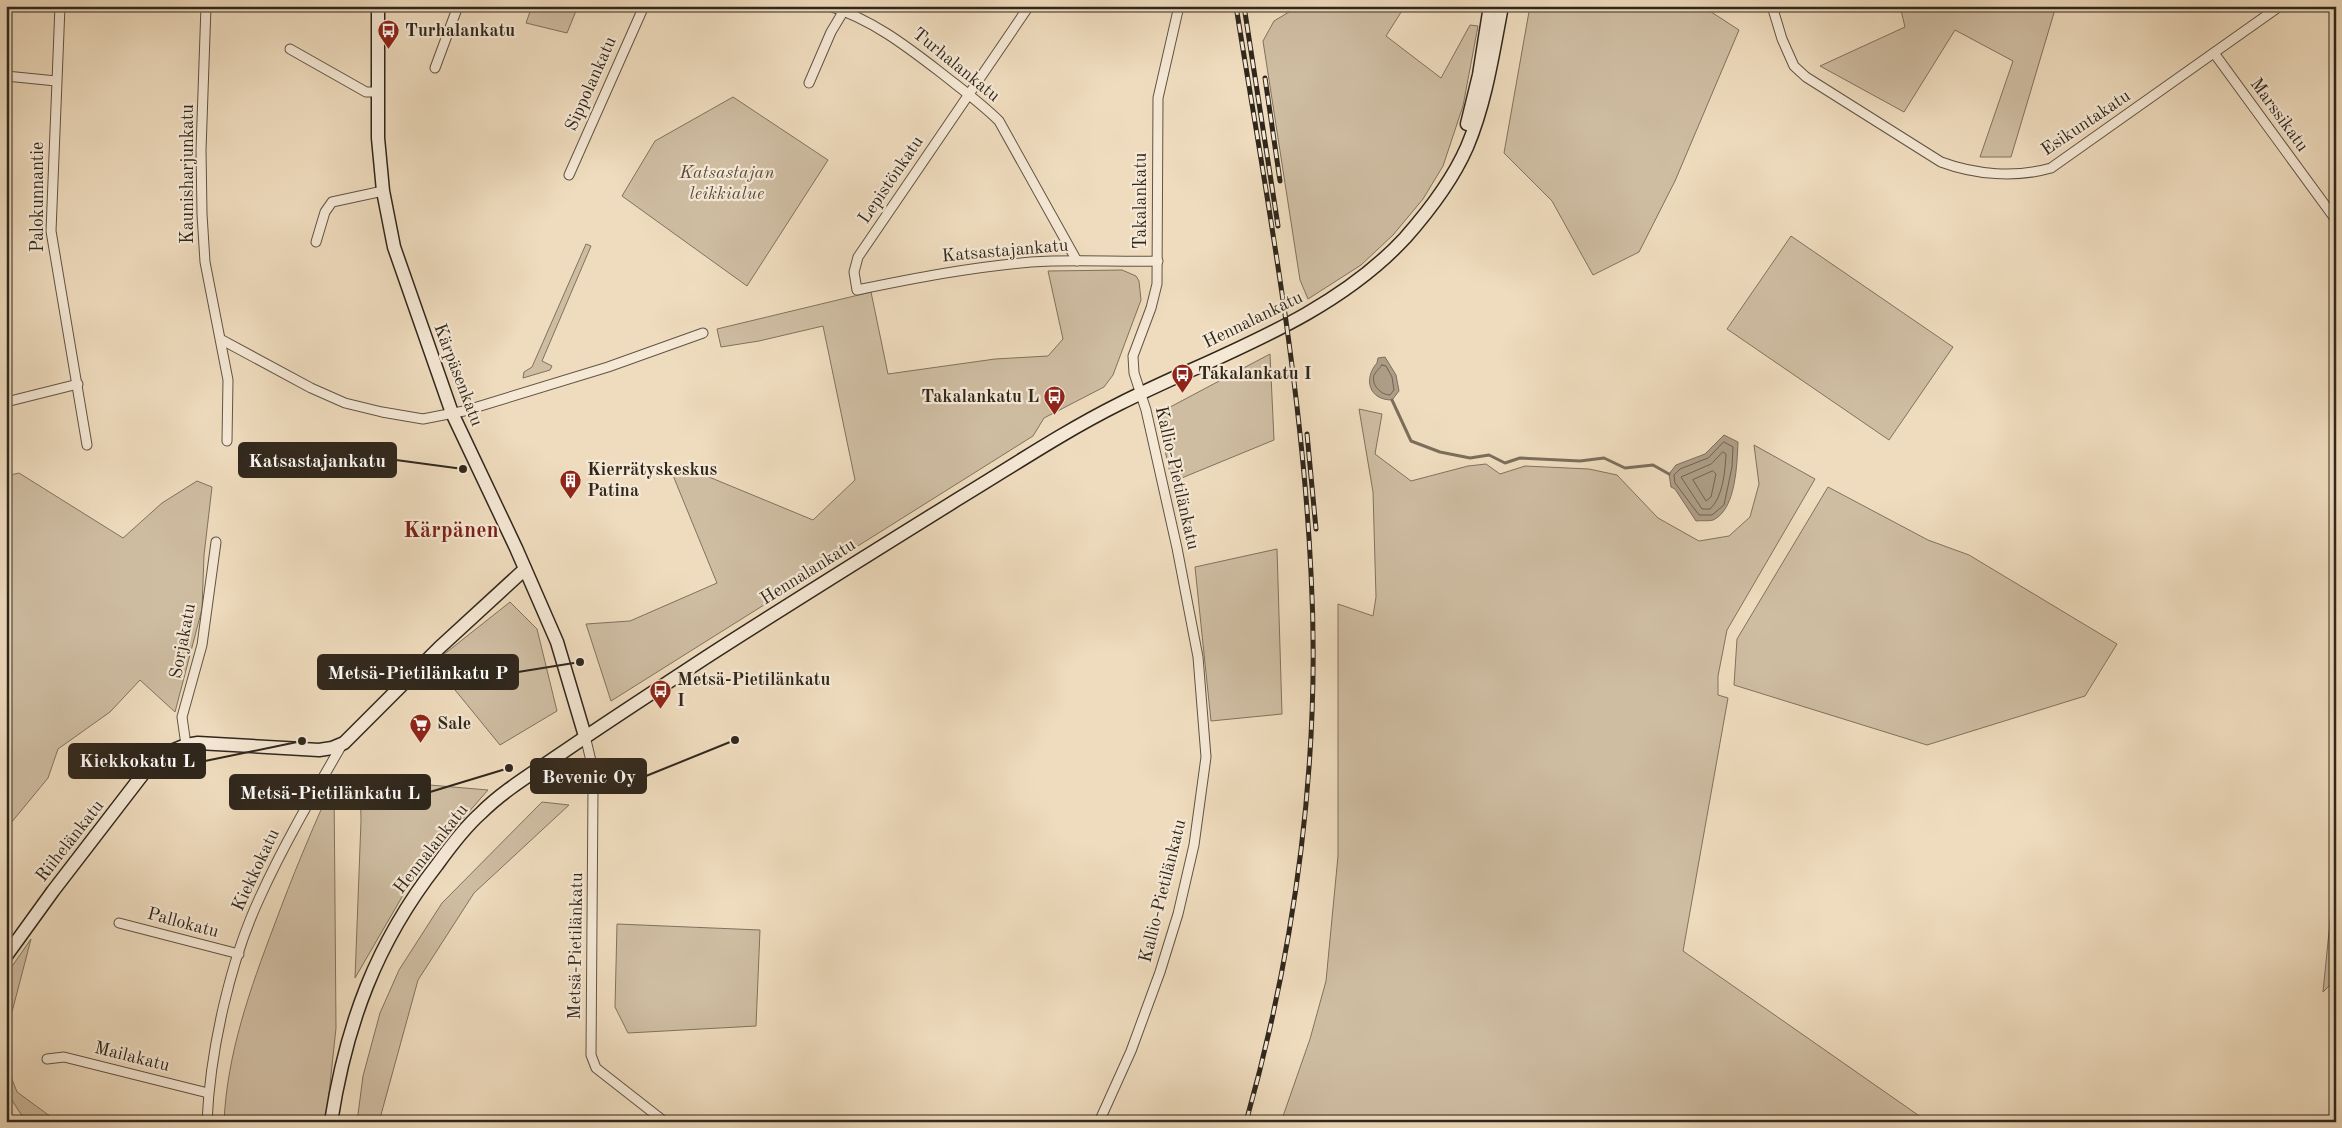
<svg xmlns="http://www.w3.org/2000/svg" width="2342" height="1128" viewBox="0 0 2342 1128" font-family="'Old Standard TT',serif">
  <rect width="100%" height="100%" fill="#efdcbe"/>
  <filter id="stains"><feTurbulence type="fractalNoise" baseFrequency=".004" numOctaves="4"/><feColorMatrix values="0 0 0 0 .2 0 0 0 0 .09 0 0 0 0 .02 0 0 0 .5 -.17"/></filter>
  <radialGradient id="worn" r=".72"><stop offset=".6" stop-color="#630" stop-opacity="0"/><stop offset="1" stop-color="#630" stop-opacity=".3"/></radialGradient>
  <!-- green -->
  <g fill="#cfbda2" stroke="#80725f">
    <polygon points="532,6 578,6 567,33 526,23"/>
    <polygon points="1299,6 1405,6 1386,36 1441,78 1470,25 1478,26 1463,106 1443,166 1423,199 1393,235 1361,265 1308,299 1300,280 1263,41 1274,21"/>
    <polygon points="1530,6 1702,6 1739,30 1675,181 1639,252 1593,275 1552,201 1504,153"/>
    <polygon points="1900,6 2056,6 2011,157 1980,157 2013,61 1955,30 1904,112 1820,66 1905,27"/>
    <polygon points="733,97 828,160 747,286 622,196 655,141"/>
    <polygon points="1791,236 1953,347 1889,440 1727,329"/>
    <polygon points="586,244 591,246 542,361 552,366 550,370 523,378 524,372 532,367"/>
    <polygon points="1122,270 1136,276 1139,281 1141,300 1113,375 1104,387 1044,418 1033,436 611,701 586,624 630,621 717,583 672,473 680,465 813,520 855,480 823,326 759,341 721,347 717,329 871,292 888,374 995,359 1048,356 1063,339 1048,271"/>
    <polygon points="1270,354 1274,440 1172,482 1157,414"/>
    <polygon points="1359,409 1382,414 1375,454 1411,481 1468,466 1486,464 1500,474 1525,466 1589,469 1617,475 1658,518 1699,541 1729,536 1750,517 1759,484 1754,445 1815,479 1727,630 1718,676 1718,695 1728,698 1683,951 1928,1122 1281,1122 1310,1039 1326,981 1338,856 1338,604 1373,616 1376,597 1373,492"/>
    <polygon points="19,473 123,538 162,503 197,481 212,487 204,555 202,609 175,712 140,680 110,712 58,749 48,778 6,829 6,476"/>
    <polygon points="1828,487 1928,540 1969,555 2117,644 2085,696 1927,745 1734,685 1737,639"/>
    <polygon points="1277,549 1282,714 1211,721 1195,567"/>
    <polygon points="510,602 537,629 557,711 500,745 433,663"/>
    <polygon points="360,779 488,790 417,871 355,978 361,821"/>
    <path d="M334,781L336,1028L326,1122H224C227,1054 250,989 274,926C292,877 312,829 334,781Z"/>
    <polygon points="542,802 569,805 474,893 418,980 379,1122 357,1122 363,1076 380,1013 399,970 442,903"/>
    <polygon points="2336,862 2336,979 2323,992"/>
    <polygon points="617,924 760,930 756,1026 628,1033 615,1007"/>
    <polygon points="31,939 6,1035 6,975"/>
    <polygon points="6,1064 17,1092 58,1122 26,1122 6,1091"/>
  </g>
  <!-- water -->
  <g fill="#ae9e87" stroke="#7c6e5c">
    <path d="M1385,357L1396,375L1399,391L1392,400C1369,400 1363,379 1377,363L1378,358Z"/>
    <path d="M1724,435L1738,442C1737,464 1736,507 1715,519C1711,522 1701,520 1696,521L1675,489L1671,487L1669,474L1676,465L1705,454Z"/>
  </g>
  <g fill="none" stroke-linecap="round" stroke-linejoin="round">
    <!-- shore -->
    <g stroke="#6f6252" stroke-width="1">
      <path d="M1382,365L1386,366L1392,377L1394,390L1390,395C1381,395 1371,385 1374,375C1376,371 1380,368 1382,365Z"/>
      <polygon points="1724,442 1733,447 1732,467 1724,505 1712,515 1699,515 1675,483 1674,475 1680,469 1708,458"/>
      <path d="M1723,452L1726,454C1725,472 1723,497 1710,509H1702L1681,477L1711,464Z"/>
      <polygon points="1713,471 1716,474 1711,497 1706,501 1693,480"/>
    </g>
    <!-- stream -->
    <polyline stroke="#7c6e5c" stroke-width="3" points="1392,400 1411,441 1440,452 1470,458 1489,455 1505,463 1520,458 1580,461 1604,458 1625,468 1653,465 1669,474"/>
    <defs>
      <g id="street">
        <polyline points="60,6 51,231 87,445"/>
        <polyline points="206,6 201,150 202,214 205,262 228,380 227,441"/>
        <path d="M829,6C871,19 905,45 940,72C960,88 981,103 999,121L1077,261"/>
        <path d="M1029,6L858,257L854,272L857,290C915,278 972,267 1031,262C1073,259 1116,262 1158,261"/>
        <path d="M1772,6L1782,39L1794,66L1806,77L1941,162C1976,175 2016,178 2051,168L2280,6"/>
        <polyline points="290,49 366,92 377,92"/>
        <polyline points="2214,53 2336,220"/>
        <polyline points="435,68 458,6"/>
        <polyline points="6,76 56,81"/>
        <polyline points="809,83 831,32 846,7"/>
        <polyline points="569,175 644,6"/>
        <polyline points="316,242 325,212 332,202 383,191"/>
        <polyline points="222,340 311,388 345,403 382,412 423,419 464,411 608,367 703,333"/>
        <polyline points="6,402 78,384"/>
        <polyline points="585,736 592,765 593,789 591,1055 596,1068 665,1122"/>
        <polyline points="186,745 182,717 202,645 216,542"/>
        <polyline points="119,923 239,954"/>
        <polyline points="47,1059 64,1057 208,1093"/>
        <path d="M207,1122C210,1051 230,961 260,897C284,844 314,793 343,743"/>
        <polyline points="1099,1122 1131,1051 1160,972 1178,914 1194,845 1206,757 1198,657 1177,548 1146,410 1134,373 1133,356 1151,308 1157,284 1158,98 1179,6"/>
      </g>
      <g id="secondary">
        <polyline points="378,6 378,138 383,191 394,247 452,413 516,548 557,642 585,736"/>
        <polyline points="1467,124 1479,75 1490,6"/>
        <polyline points="6,956 53,891 143,774 155,762 169,752 186,745 198,743 319,750 332,748 344,743 439,648 525,569"/>
        <path d="M331,1122C346,1025 376,943 437,865C450,847 464,828 481,813C503,791 530,775 556,757C605,723 655,691 705,658C789,604 873,552 958,499C1011,467 1063,432 1119,404C1216,355 1329,320 1405,238C1428,212 1453,179 1467,147C1486,102 1493,53 1502,6"/>
      </g>
    </defs>
    <!-- street casing -->
    <use href="#street" stroke="#605444" stroke-width="11"/>
    <!-- secondary casing -->
    <use href="#secondary" stroke="#30271c" stroke-width="15"/>
    <!-- street -->
    <use href="#street" stroke="#f5e8d5" stroke-width="9"/>
    <!-- secondary -->
    <use href="#secondary" stroke="#f5e8d5" stroke-width="12"/>
    <defs>
      <g id="rail">
        <path d="M1236,6C1266,194 1302,383 1311,573C1321,757 1296,945 1246,1122"/>
        <polyline points="1244,6 1278,226"/>
        <polyline points="1265,78 1280,181"/>
        <polyline points="1307,434 1316,529"/>
      </g>
    </defs>
    <!-- rail casing -->
    <use href="#rail" stroke="#30271c" stroke-width="5"/>
    <!-- rail -->
    <use href="#rail" stroke="#f5e8d5" stroke-width="3" stroke-dasharray="9" stroke-linecap="butt"/>
  </g>
  <!-- icons -->
  <defs>
    <symbol id="bus-pin" viewBox="-11 -11 22 30"><path d="M0 17L-7.5 6A9.5 9.5 0 1 1 7.5 6Z" fill="#8f2418" stroke="#f5e8d5"/><path d="M-5-6H5V4H4V6H2V4H-2V6H-4V4H-5ZM-3.5-4V0h7V-4ZM-3.5 1.2v1.5H-2V1.2ZM2 1.2v1.5H3.5V1.2Z" fill="#fff"/></symbol>
    <symbol id="building-pin" viewBox="-11 -11 22 30"><path d="M0 17L-7.5 6A9.5 9.5 0 1 1 7.5 6Z" fill="#8f2418" stroke="#f5e8d5"/><path d="M-4-6H4V6H1V3H-1V6H-4ZM-2.5-4.3h1.7v1.8h-1.7ZM.8-4.3h1.7v1.8H.8ZM-2.5-1h1.7V.8h-1.7ZM.8-1h1.7V.8H.8Z" fill="#fff"/></symbol>
    <symbol id="supermarket-pin" viewBox="-11 -11 22 30"><path d="M0 17L-7.5 6A9.5 9.5 0 1 1 7.5 6Z" fill="#8f2418" stroke="#f5e8d5"/><path d="M-6-5.5h2.5l.6 2H6L4.5 2H-2.5L-4.4-4H-6ZM-1.5 3.2a1.3 1.3 0 1 0 .1 0ZM3 3.2a1.3 1.3 0 1 0 .1 0Z" fill="#fff"/></symbol>
  </defs>
  <g fill-rule="evenodd">
    <use href="#bus-pin" x="376" y="18" width="25" height="34"/>
    <use href="#bus-pin" x="1170" y="362" width="25" height="34"/>
    <use href="#bus-pin" x="1042" y="384" width="25" height="34"/>
    <use href="#building-pin" x="558" y="468" width="25" height="34"/>
    <use href="#bus-pin" x="648" y="678" width="25" height="34"/>
    <use href="#supermarket-pin" x="408" y="712" width="25" height="34"/>
  </g>
  <g text-anchor="middle" dominant-baseline="central" stroke-width="4.5" stroke-linejoin="round" paint-order="stroke">
    <!-- poi labels -->
    <g font-size="18" font-weight="bold" fill="#30271c" stroke="#f5e8d5" text-anchor="start">
      <text x="405" y="31">Turhalankatu</text>
      <text x="1198" y="374">Takalankatu I</text>
      <text x="1039" y="397" text-anchor="end">Takalankatu L</text>
      <text x="587" y="470">Kierrätyskeskus<tspan x="587" dy="21">Patina</tspan></text>
      <text x="677" y="680">Metsä-Pietilänkatu<tspan x="677" dy="21">I</tspan></text>
      <text x="437" y="724">Sale</text>
    </g>
    <!-- street labels -->
    <g font-size="18" fill="#30271c" stroke="#f5e8d5">
      <text transform="translate(956 65) rotate(39)">Turhalankatu</text>
      <text transform="translate(591 84) rotate(-66)">Sippolankatu</text>
      <text transform="translate(2279 115) rotate(54)">Marssikatu</text>
      <text transform="translate(2086 123) rotate(-34)">Esikuntakatu</text>
      <text transform="translate(188 174) rotate(-90)">Kaunisharjunkatu</text>
      <text transform="translate(891 180) rotate(-56)">Lepistönkatu</text>
      <text transform="translate(38 197) rotate(-90)">Palokunnantie</text>
      <text transform="translate(1141 201) rotate(-90)">Takalankatu</text>
      <text transform="translate(1005 251) rotate(-5)">Katsastajankatu</text>
      <text transform="translate(1253 320) rotate(-26)">Hennalankatu</text>
      <text transform="translate(458 375) rotate(69)">Kärpäsenkatu</text>
      <text transform="translate(1177 478) rotate(77)">Kallio-Pietilänkatu</text>
      <text transform="translate(808 572) rotate(-32)">Hennalankatu</text>
      <text transform="translate(183 641) rotate(-79)">Sorjakatu</text>
      <text transform="translate(70 841) rotate(-52)">Riihelänkatu</text>
      <text transform="translate(431 849) rotate(-52)">Hennalankatu</text>
      <text transform="translate(256 870) rotate(-65)">Kiekkokatu</text>
      <text transform="translate(1163 891) rotate(-76)">Kallio-Pietilänkatu</text>
      <text transform="translate(183 923) rotate(15)">Pallokatu</text>
      <text transform="translate(576 946) rotate(-89)">Metsä-Pietilänkatu</text>
      <text transform="translate(132 1057) rotate(14)">Mailakatu</text>
    </g>
    <!-- park labels -->
    <g font-size="18" font-style="italic" fill="#584c3e" stroke="#f5e8d5">
      <text x="727" y="173">Katsastajan<tspan x="727" dy="21">leikkialue</tspan></text>
    </g>
    <!-- district labels -->
    <g font-size="22" font-weight="bold" fill="#7a1f14" stroke="#f5e8d5">
      <text x="451" y="531">Kärpänen</text>
    </g>
  </g>
  <!-- callouts -->
  <path fill="none" stroke="#30271c" stroke-width="2" d="M463 469L396 460M580 662L518 672M302 741L205 761M735 740L646 776M509 768L430 792"/>
  <g fill="#30271c" stroke="#f5e8d5" stroke-width="2">
    <circle cx="463" cy="469" r="5"/>
    <circle cx="580" cy="662" r="5"/>
    <circle cx="302" cy="741" r="5"/>
    <circle cx="735" cy="740" r="5"/>
    <circle cx="509" cy="768" r="5"/>
  </g>
  <g fill="#30271c" stroke="#30271c" stroke-width="2">
    <rect x="239" y="443" width="157" height="34" rx="5"/>
    <rect x="318" y="655" width="200" height="34" rx="5"/>
    <rect x="69" y="744" width="136" height="34" rx="5"/>
    <rect x="531" y="759" width="115" height="34" rx="5"/>
    <rect x="230" y="775" width="200" height="34" rx="5"/>
  </g>
  <g font-size="19" text-anchor="middle" font-weight="bold" fill="#fff">
    <text x="317" y="467">Katsastajankatu</text>
    <text x="418" y="679">Metsä-Pietilänkatu P</text>
    <text x="137" y="767">Kiekkokatu L</text>
    <text x="589" y="783">Bevenic Oy</text>
    <text x="330" y="799">Metsä-Pietilänkatu L</text>
  </g>
  <!-- margin -->
  <rect width="2342" height="1128" fill="none" stroke="#efdcbe" stroke-width="25"/>
  <rect x="8" y="8" width="2327" height="1113" fill="none" stroke="#30271c" stroke-width="2.5"/>
  <rect x="12" y="12" width="2317" height="1103" fill="none" stroke="#30271c"/>
  <rect width="100%" height="100%" filter="url(#stains)"/>
  <rect width="100%" height="100%" fill="url(#worn)"/>
</svg>
